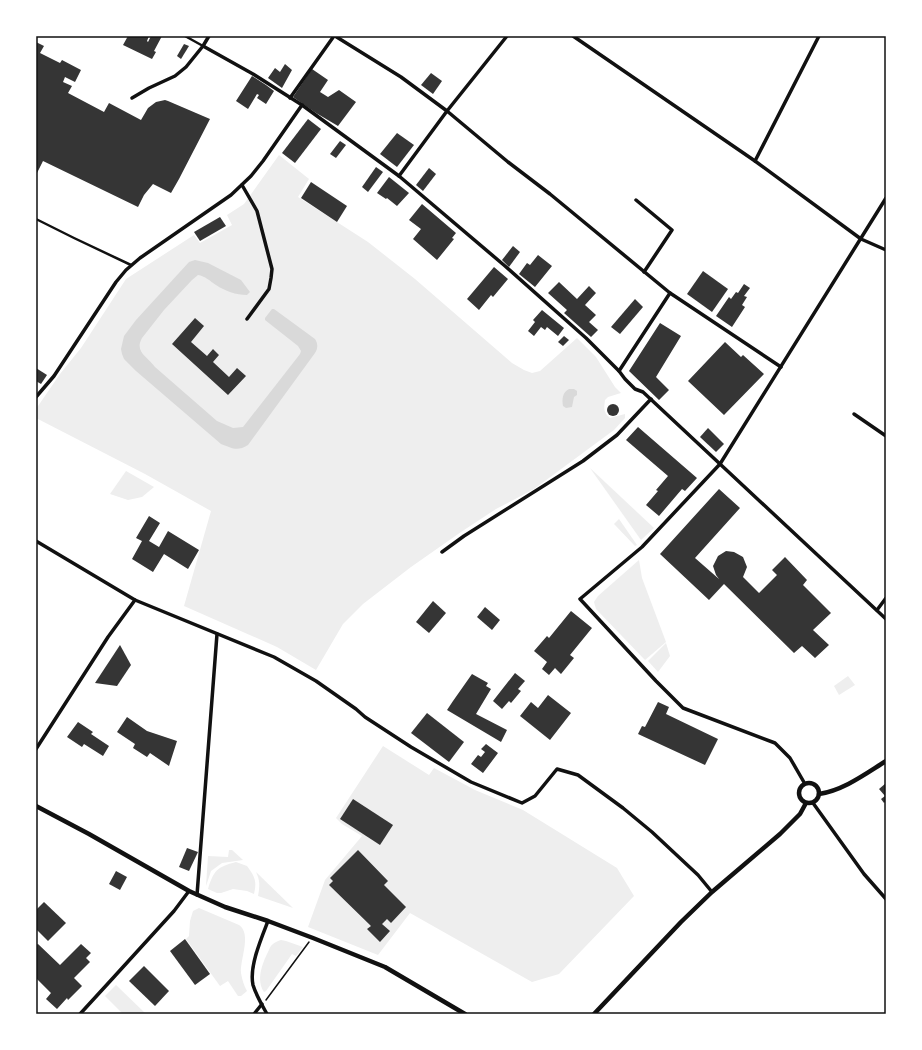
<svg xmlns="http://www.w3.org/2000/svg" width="922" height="1050" viewBox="0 0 922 1050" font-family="'Sofia Sans Condensed',sans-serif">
  <rect width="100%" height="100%" fill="#fff"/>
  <!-- green -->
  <g fill="#eee">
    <path d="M279,155L309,179L298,197L368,242L415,279L512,363L524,370L532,373L540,371L577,338L596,357L615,387L621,393L608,397L605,400C604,408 603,412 610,418L625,414V418L614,430L534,489L496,509L461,532L411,567L363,604L343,624L316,670L277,647L184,606L211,511L145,474L36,418V409L60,374L81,348L126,279L194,235L200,243L232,225L227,215L244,204Z"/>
    <polygon points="590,468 654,528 641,540"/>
    <polygon points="126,471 154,487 142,497 128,500 110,494"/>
    <polygon points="619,519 637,545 635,546 614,524"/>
    <polygon points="639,560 642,578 666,642 645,660 596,609 594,602 598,596"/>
    <polygon points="666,643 670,656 658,672 648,661"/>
    <polygon points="848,676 855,685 839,695 834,686"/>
    <polygon points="383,746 429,775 434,768 475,790 523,810 617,868 634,896 559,974 532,982 410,913 378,955 308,927 325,880 362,836 342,824 336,818"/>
    <polygon points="229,850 232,850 243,860 222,863 211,871 206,886 208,856 228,857"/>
    <path d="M236,862L247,866C255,877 257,881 254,894L247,891L233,889L221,893H217L208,889C214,870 217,867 236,862Z"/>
    <path d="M256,872L293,908L258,896C260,886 260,880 256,872Z"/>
    <path d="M199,908L239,925C252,934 240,959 241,973C242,979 244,986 247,991L241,996H238L228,981L220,986L186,939L189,936L190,921L193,911Z"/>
    <path d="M281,940L286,941L303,947L296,956L292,954L266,991L264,992C256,980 262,964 268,952C269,950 270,946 273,944C275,942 278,941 281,940Z"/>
    <polygon points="116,985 146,1014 123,1014 105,996"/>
  </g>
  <!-- water -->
  <g fill="#d9d9d9">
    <path d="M195,260L208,263L241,280L250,292L247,295C236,295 225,291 216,285C210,281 205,276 198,275L192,280L164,310L142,338C134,352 148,357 155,367L217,421L233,428L243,427L300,354L301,351L298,346L265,320V318L272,309H274L315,339C318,344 318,348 315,353L248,445C237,452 232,448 221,444L136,371L124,359L122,354L121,349L124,336L136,320L189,262Z"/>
    <path d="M569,389H574L577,391V395L574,397L572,407L566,408L563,406C562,399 562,393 569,389Z"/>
  </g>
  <!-- building -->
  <g fill="#353535">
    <polygon points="128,36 149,36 147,41 148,42 151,36 162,36 154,51 156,52 152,59 123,45"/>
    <polygon points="36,42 44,46 40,53 60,63 62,60 81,70 75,82 65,77 63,82 72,86 68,93 104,112 109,103 141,120 148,108 156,102 165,100 168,101 210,119 179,179 171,193 153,184 144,195 138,207 43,161 36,175"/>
    <polygon points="184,44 189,46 181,59 177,56"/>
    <polygon points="285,64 292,70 282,88 268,78 275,68 280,72"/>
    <polygon points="312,69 328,80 320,92 328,97 339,90 356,102 338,126 316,113 293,97"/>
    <polygon points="431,73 442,81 433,94 421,85"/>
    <polygon points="252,76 266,85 274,91 266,104 257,98 259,95 257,94 248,109 236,101"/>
    <polygon points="308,119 321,129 295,163 282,153"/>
    <polygon points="397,133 414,145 397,167 380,154"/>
    <polygon points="340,141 346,145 336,158 330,154"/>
    <polygon points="376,167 383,172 368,192 362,187"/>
    <polygon points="429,168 436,174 423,191 416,185"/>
    <polygon points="389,177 409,193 397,206 387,198 386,199 377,193"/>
    <polygon points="311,182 347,206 337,222 301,198"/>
    <polygon points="422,204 456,233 452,238 454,239 437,260 413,239 421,229 409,220"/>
    <polygon points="220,217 226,226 200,241 194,232"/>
    <polygon points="513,246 520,252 509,267 502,260"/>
    <polygon points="538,255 552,266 535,287 519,274 527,263 530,265"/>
    <polygon points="494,267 508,279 493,297 491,295 479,310 467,299"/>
    <polygon points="703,271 728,289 712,312 687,294"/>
    <polygon points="559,282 577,299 589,286 596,293 585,305 596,315 589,322 598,330 591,337 564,313 567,310 548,293"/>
    <polygon points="744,284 750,288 744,296 747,297 742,305 745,307 732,327 716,316 729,297 731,299 736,292 738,293"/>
    <polygon points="635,299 643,307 620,334 611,327"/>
    <polygon points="542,310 564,328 558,336 547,327 545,330 541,327 534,336 528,331 535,322 533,320"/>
    <polygon points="195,318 204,326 191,342 207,356 213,349 219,355 213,362 229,377 237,368 246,376 228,395 172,344"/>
    <polygon points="660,323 681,336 656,377 669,390 659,400 629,371"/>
    <polygon points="564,336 569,340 563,346 558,342"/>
    <polygon points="725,342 741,357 743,355 764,374 724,415 688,381"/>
    <polygon points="36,368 47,375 41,384 36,381"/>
    <circle cx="613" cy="410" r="6"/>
    <polygon points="638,427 697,478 685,491 682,489 659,516 646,505 658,491 656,490 668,476 626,440"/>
    <polygon points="708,428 724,444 716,452 700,437"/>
    <polygon points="719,489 740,508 695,558 719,579 716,575 713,566 718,556 726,551 734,552 743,557 747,567 743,577 759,593 777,575 772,570 785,557 807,580 803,585 831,613 813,630 829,645 815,658 802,646 794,653 724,584 709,600 660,554"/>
    <polygon points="149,516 160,523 149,541 159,547 168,531 199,550 188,569 164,554 153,572 132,559 142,541 136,538"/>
    <polygon points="433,601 446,613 429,633 416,622"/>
    <polygon points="485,607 500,620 492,630 477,617"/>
    <polygon points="571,611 592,628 570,655 574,658 561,674 555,668 549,675 542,669 547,662 534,651 547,636 549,638"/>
    <polygon points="120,645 131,665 117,686 95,683"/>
    <polygon points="515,673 525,681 518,689 521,691 511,703 509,701 502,709 493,701"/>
    <polygon points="472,674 488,683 486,686 491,689 476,714 507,730 501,742 447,710 453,701"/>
    <polygon points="548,695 571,713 550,740 520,716 531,702 538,708"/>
    <polygon points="658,702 669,707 666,714 718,739 705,765 638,734 642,726 645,727"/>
    <polygon points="427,713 464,742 449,762 411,733"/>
    <polygon points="127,717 147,731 177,741 169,766 150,753 147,757 133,748 135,744 117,732"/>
    <polygon points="78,722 93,732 91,734 109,746 103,756 84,744 82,747 67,737"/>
    <polygon points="486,744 498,753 483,773 471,764 478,755 481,757 485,752 481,749"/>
    <polygon points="886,783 886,801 884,803 881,799 885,796 879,789"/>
    <polygon points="353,799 393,825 380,845 340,819"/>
    <polygon points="187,848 198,852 189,871 179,867"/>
    <polygon points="358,850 388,881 384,885 406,907 391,923 387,919 382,924 390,931 380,942 367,929 371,926 329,885 333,881 330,878"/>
    <polygon points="116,871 127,877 120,890 109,884"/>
    <polygon points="44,902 66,923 48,941 36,929 36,910"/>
    <polygon points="185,939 210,974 195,985 170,951"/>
    <polygon points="38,944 60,965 81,944 91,953 86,958 90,962 74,978 82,986 68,1000 67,998 57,1009 46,999 51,993 36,978 36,945"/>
    <polygon points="144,966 169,991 155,1006 129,981"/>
  </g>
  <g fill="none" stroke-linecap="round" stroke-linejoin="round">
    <!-- path -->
    <polyline stroke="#111" stroke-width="1.5" points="266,1000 309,942"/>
    <!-- pedestrian -->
    <g stroke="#111" stroke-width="2.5">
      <polyline points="185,36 203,46"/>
      <polyline points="36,219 74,238 131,265"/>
    </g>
    <!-- minor -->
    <g stroke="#111" stroke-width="3.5">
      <polyline points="335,36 401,77 447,111 508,162 550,194 670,293 781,367"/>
      <polyline points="573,36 755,161 861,239 886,250"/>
      <polyline points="203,46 253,74 302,105 399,176 505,266 586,338 619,371 625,379 635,389 643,392 886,619"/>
      <polyline points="132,98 149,88 175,76 186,67 203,46 209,36"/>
      <polyline points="290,98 334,36"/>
      <polyline points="755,161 819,36"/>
      <polyline points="399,176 447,111 507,36"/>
      <polyline points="242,185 257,211 272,269 271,278 269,289 247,319"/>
      <polyline points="636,200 672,230 644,272"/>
      <polyline points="619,371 670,293"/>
      <polyline points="36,397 54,376 116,282 126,270 140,258 231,195 251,176 263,161 302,105"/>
      <polyline points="854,414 886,436"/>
      <polyline points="36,541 135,600 274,657 316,681 356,709 365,717 411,747 471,782 522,803 535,796 557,769 578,775 623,808 652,832 698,875 712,892"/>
      <polyline points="442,552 464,536 583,461 617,435 651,399"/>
      <polyline points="877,610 886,598"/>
      <polyline points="36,749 108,637 135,600"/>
      <polyline points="805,784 790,758 775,743 683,708 656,681 580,599 642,547 720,464 886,198"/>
      <polyline points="813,803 864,874 886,899"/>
      <polyline points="197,895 217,634"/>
      <polyline points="80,1014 113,978 174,911 189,891"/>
      <polyline points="254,1014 262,1004"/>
      <path d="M267,1014C262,1005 256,995 253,985C249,967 261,939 268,921"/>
    </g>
    <!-- secondary -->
    <g stroke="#111" stroke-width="4.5">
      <circle cx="809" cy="793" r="10"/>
      <path d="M819,794C844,790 865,774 886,761"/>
      <polyline points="36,806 89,834 189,891 225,907 268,921 313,938 385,967 465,1014"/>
      <polyline points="594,1014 681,922 712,892 780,834 800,814 806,803"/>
    </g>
  </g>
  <!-- border -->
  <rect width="922" height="1050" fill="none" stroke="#ffffff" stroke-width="74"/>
  <rect x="37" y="37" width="848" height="976" fill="none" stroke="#111" stroke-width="1.5"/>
</svg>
